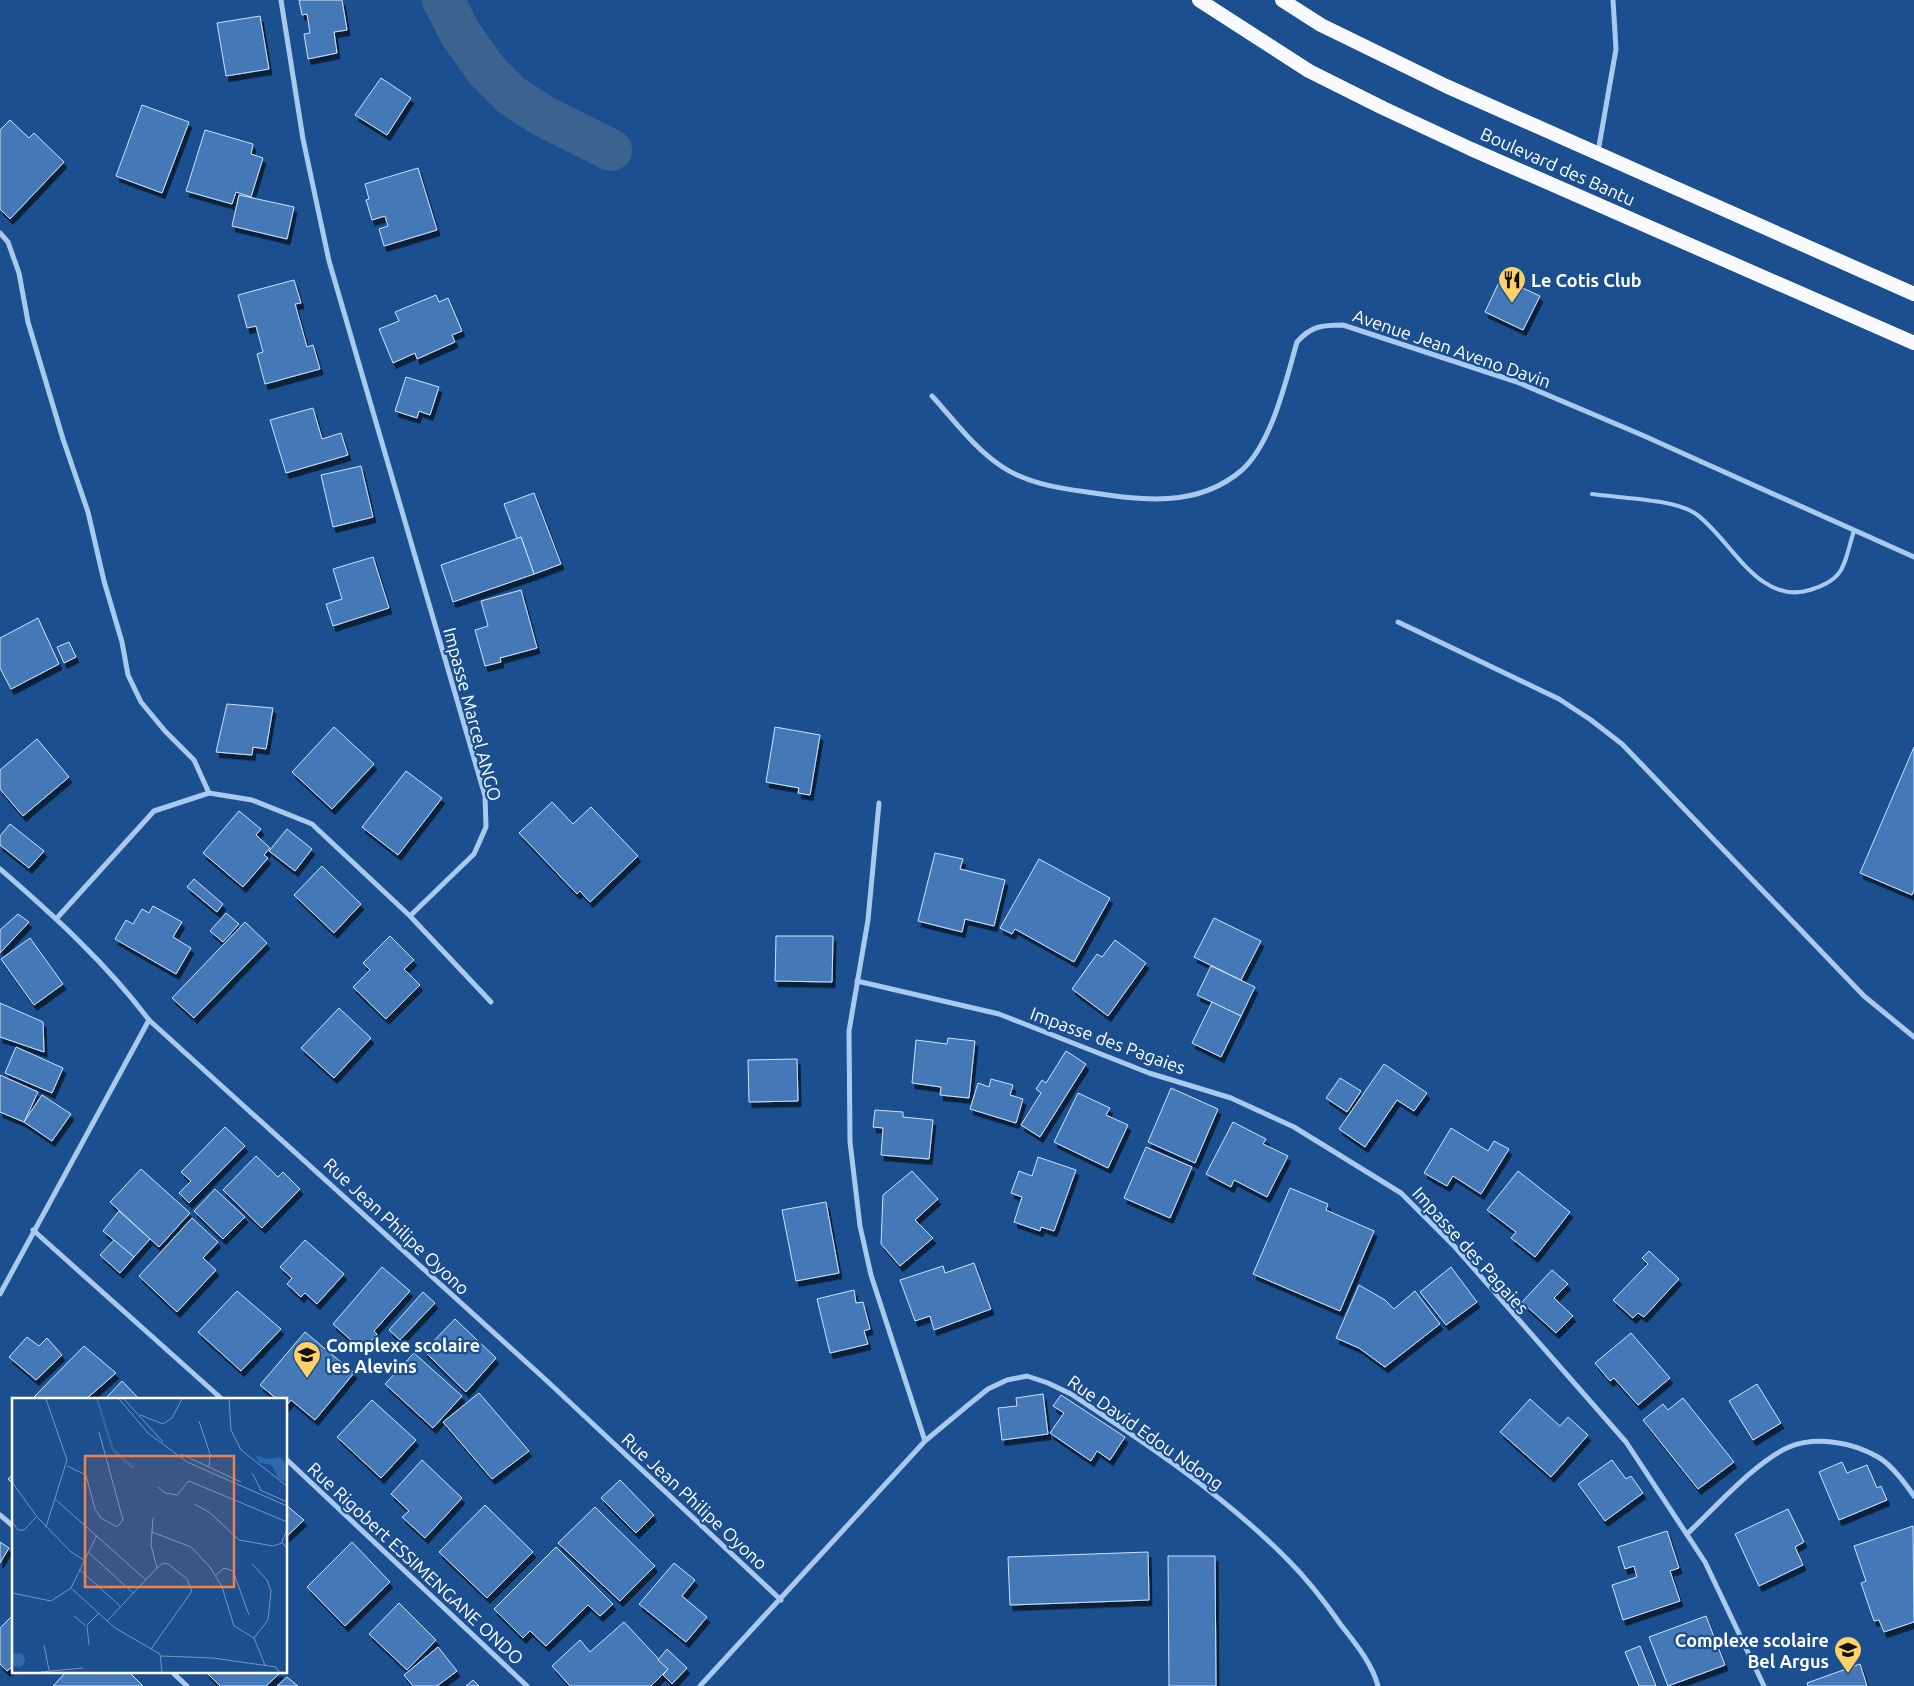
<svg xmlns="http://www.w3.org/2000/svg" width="1914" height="1686" viewBox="0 0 1914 1686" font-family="Ubuntu,sans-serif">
  <defs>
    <filter id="shadow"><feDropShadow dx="3" dy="5.5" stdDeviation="0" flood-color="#0009"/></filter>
  </defs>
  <rect width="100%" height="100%" fill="#1b4f8f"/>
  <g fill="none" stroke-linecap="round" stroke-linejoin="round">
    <!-- river -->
    <polyline stroke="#3c6290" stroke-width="42" points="443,0 460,33 487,71 511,95 543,116 611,150"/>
  </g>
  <!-- building -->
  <g fill="#4478b7" stroke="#cfe3fa" filter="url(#shadow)">
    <polygon points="299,0 342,0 347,30 334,32 337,53 308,59 304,34 310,33 307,14 302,15"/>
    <polygon points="260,16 269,69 226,76 217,23"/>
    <polygon points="381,78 411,98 387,135 355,115"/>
    <polygon points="142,105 189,122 162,193 116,176"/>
    <polygon points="10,120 29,138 34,133 64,162 10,219 0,209 0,130"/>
    <polygon points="205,130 253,144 251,154 263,158 251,197 236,192 232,204 186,191"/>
    <polygon points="418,168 437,230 384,246 379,229 388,226 385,216 372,220 366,200 369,199 365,184"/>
    <polygon points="239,195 294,207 287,239 232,226"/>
    <polygon points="1501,278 1540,296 1523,330 1485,312"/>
    <polygon points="294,280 301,303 295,304 307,347 313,345 320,369 265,384 257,354 263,352 256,326 247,328 238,295"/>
    <polygon points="436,295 439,302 448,298 462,331 452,335 455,342 417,359 415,353 393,363 379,329 399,321 395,312"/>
    <polygon points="406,377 439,387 430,415 419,411 417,418 395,411"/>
    <polygon points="313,408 322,439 341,433 348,455 286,473 270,420"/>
    <polygon points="361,466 373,517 333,527 321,475"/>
    <polygon points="534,493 561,564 534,574 521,537 517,539 504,504"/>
    <polygon points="521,537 534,574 453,602 441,565"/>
    <polygon points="373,557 389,608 333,626 326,604 342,599 333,569"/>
    <polygon points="521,590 537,648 500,658 501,662 485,666 475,630 488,626 481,601"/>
    <polygon points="38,618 59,664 11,689 0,668 0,638"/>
    <polygon points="69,642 76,657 64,663 57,647"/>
    <polygon points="227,704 273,708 266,749 253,747 252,755 216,752"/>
    <polygon points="334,727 374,764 332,809 292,772"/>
    <polygon points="775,727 820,735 810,795 798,793 799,788 766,782"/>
    <polygon points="37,739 69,777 23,816 0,789 0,770"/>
    <polygon points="1914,747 1914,890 1912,895 1860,873"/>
    <polygon points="406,771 442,798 398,855 362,827"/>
    <polygon points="552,802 573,824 591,807 638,856 590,902 580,891 577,894 519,833"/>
    <polygon points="239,811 261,829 256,835 270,848 264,855 268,858 243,887 203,853"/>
    <polygon points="10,824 44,851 29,868 0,845 0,836"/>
    <polygon points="287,829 312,849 295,871 269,851"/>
    <polygon points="935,853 963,859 960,869 1005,880 994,926 965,919 962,932 918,921"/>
    <polygon points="1039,859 1110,898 1074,962 1015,929 1012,934 1000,928"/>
    <polygon points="322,866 361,904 334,933 294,895"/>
    <polygon points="194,879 223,904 217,912 187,887"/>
    <polygon points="153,906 182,922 173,937 191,948 176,974 115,939 126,920 133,924 142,909 149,913"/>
    <polygon points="226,913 239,924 223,942 210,931"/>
    <polygon points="18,914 29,922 0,953 0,930"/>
    <polygon points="1214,918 1261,941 1241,980 1194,957"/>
    <polygon points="245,922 267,943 194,1018 172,998"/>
    <polygon points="390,936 414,960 404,969 420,985 386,1019 353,987 370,970 363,963"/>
    <polygon points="776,936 833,936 832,982 775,981"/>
    <polygon points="30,938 63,984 34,1005 1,959"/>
    <polygon points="1115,940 1146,963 1108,1016 1072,989 1097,954 1102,957"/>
    <polygon points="1211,966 1255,987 1241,1016 1197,995"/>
    <polygon points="1212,1002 1241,1016 1221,1057 1192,1043"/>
    <polygon points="0,1003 43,1022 44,1052 0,1037"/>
    <polygon points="339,1008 371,1038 334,1078 301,1048"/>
    <polygon points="948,1038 975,1041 969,1098 940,1095 941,1087 912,1083 916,1040 947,1044"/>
    <polygon points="16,1047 63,1068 52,1093 5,1073"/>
    <polygon points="1066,1051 1086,1064 1040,1137 1021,1125 1041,1093 1036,1089 1042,1080 1046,1083"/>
    <polygon points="797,1059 798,1101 749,1102 748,1060"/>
    <polygon points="1384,1064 1427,1093 1414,1111 1397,1100 1365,1147 1339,1129"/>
    <polygon points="0,1075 38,1092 24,1122 0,1112"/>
    <polygon points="1340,1078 1361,1091 1347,1112 1326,1098"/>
    <polygon points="991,1079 1013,1085 1010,1095 1023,1099 1016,1123 970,1109 978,1083 989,1087"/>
    <polygon points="1171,1088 1218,1109 1195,1163 1148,1142"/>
    <polygon points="1078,1093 1110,1108 1106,1115 1128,1125 1108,1168 1054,1142"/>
    <polygon points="42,1095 71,1114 52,1141 24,1122"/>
    <polygon points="875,1110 903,1112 903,1117 933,1120 929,1159 881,1155 883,1128 873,1127"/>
    <polygon points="1233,1122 1266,1139 1263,1144 1288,1156 1267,1197 1234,1180 1231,1187 1206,1174"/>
    <polygon points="225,1127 245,1146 189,1203 179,1193 191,1181 181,1172"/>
    <polygon points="1451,1128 1488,1151 1494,1141 1509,1149 1481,1194 1453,1176 1447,1186 1424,1173"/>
    <polygon points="1146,1147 1192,1167 1170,1218 1124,1198"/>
    <polygon points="256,1156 278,1177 283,1172 300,1189 262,1228 223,1190"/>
    <polygon points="1038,1157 1076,1170 1054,1231 1041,1227 1040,1231 1014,1222 1022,1197 1011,1193 1019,1171 1032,1176"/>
    <polygon points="141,1169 190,1213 159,1247 110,1202"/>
    <polygon points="912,1171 938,1199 915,1220 933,1238 900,1266 881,1244 883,1195"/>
    <polygon points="1518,1171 1570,1212 1535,1257 1511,1238 1516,1232 1487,1210"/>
    <polygon points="1290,1188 1328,1204 1326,1210 1374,1231 1340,1311 1253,1274"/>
    <polygon points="215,1189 245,1217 223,1239 194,1211"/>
    <polygon points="826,1202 839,1273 796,1281 782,1210"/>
    <polygon points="119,1211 150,1239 134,1257 103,1231"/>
    <polygon points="192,1218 218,1242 203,1258 216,1270 177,1312 139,1276"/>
    <polygon points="114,1240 134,1257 120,1273 100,1255"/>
    <polygon points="305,1240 344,1274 317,1304 305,1293 301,1297 287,1284 292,1278 280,1267"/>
    <polygon points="1649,1251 1679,1279 1644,1317 1638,1313 1633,1318 1613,1300 1648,1264 1642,1258"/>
    <polygon points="974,1263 991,1309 934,1330 930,1316 915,1321 900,1280 943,1266 945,1273"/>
    <polygon points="382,1267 410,1291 374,1331 377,1334 363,1351 333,1324"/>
    <polygon points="1451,1267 1477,1302 1446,1325 1420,1292"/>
    <polygon points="1552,1270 1568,1284 1554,1298 1573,1316 1556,1333 1522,1302"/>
    <polygon points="1359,1285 1385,1300 1394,1309 1415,1291 1440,1324 1385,1367 1359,1348 1336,1338"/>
    <polygon points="854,1290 856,1303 863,1302 870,1329 864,1331 868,1344 830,1353 817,1299"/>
    <polygon points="237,1291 281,1329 241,1371 198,1332"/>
    <polygon points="423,1292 435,1303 400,1340 389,1330"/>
    <polygon points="455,1319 496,1358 466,1392 424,1351"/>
    <polygon points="305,1332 354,1373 315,1420 291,1400 286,1406 286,1400 278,1400 260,1385"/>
    <polygon points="1631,1333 1670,1378 1638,1405 1614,1378 1610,1381 1595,1363"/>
    <polygon points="27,1337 39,1346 47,1338 62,1355 36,1380 9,1357"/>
    <polygon points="84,1346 116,1373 85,1400 31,1400"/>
    <polygon points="414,1353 462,1396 433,1428 385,1384"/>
    <polygon points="122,1381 140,1400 104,1400"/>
    <polygon points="1757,1384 1781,1423 1753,1440 1729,1401"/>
    <polygon points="479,1393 529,1451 492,1479 443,1422"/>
    <polygon points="1043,1394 1048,1434 1002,1440 998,1408 1017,1406 1016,1398"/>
    <polygon points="1061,1395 1125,1437 1110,1460 1097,1451 1091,1461 1050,1433 1064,1413 1053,1406"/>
    <polygon points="1683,1398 1734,1462 1698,1489 1643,1420 1663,1404 1668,1410"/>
    <polygon points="1530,1399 1560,1426 1568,1417 1588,1435 1551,1477 1500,1432"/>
    <polygon points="372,1400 416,1440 381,1478 337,1437"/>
    <polygon points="422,1460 462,1498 425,1538 402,1517 409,1511 391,1494"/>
    <polygon points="1612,1460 1626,1479 1631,1476 1643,1493 1605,1521 1578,1484"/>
    <polygon points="1842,1462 1847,1473 1867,1465 1877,1488 1881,1486 1887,1500 1839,1520 1819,1472"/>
    <polygon points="14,1473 14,1485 8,1479"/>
    <polygon points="620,1480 654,1515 636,1533 601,1498"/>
    <polygon points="286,1505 304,1520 286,1537"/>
    <polygon points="485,1505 533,1552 487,1598 439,1552"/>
    <polygon points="595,1507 655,1566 620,1601 558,1543"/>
    <polygon points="1788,1509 1804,1542 1795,1547 1803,1565 1759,1586 1735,1534"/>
    <polygon points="1913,1526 1914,1622 1884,1632 1879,1620 1874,1621 1861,1583 1866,1581 1854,1546"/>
    <polygon points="1667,1531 1679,1568 1670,1571 1680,1601 1623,1620 1612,1585 1637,1577 1634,1566 1625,1569 1618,1547"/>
    <polygon points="0,1542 9,1548 0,1563"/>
    <polygon points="352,1542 390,1582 345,1626 307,1587"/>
    <polygon points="556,1547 613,1604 600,1616 588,1605 546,1646 530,1631 523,1638 494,1609"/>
    <polygon points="1148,1552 1149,1600 1010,1605 1008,1557"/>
    <polygon points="1168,1556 1215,1556 1216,1686 1169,1686"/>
    <polygon points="674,1563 695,1580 682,1596 707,1617 686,1642 639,1604"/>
    <polygon points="399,1603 436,1640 407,1670 369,1634"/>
    <polygon points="14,1614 14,1665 7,1671 0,1664 0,1628"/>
    <polygon points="1706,1616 1725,1665 1668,1686 1649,1637"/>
    <polygon points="624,1622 668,1669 651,1686 570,1686 552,1666 580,1640 590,1652"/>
    <polygon points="1640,1646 1656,1686 1639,1686 1625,1652"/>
    <polygon points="438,1647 457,1671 437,1686 413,1686 404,1675"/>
    <polygon points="667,1649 687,1668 672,1684 663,1675 668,1669 658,1660"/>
    <polygon points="1860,1664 1867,1686 1808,1686 1807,1683"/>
    <polygon points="66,1672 129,1672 143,1686 53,1686"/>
    <polygon points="206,1672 280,1672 280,1673 266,1686 220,1686"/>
    <polygon points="287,1677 298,1686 277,1686"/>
    <polygon points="473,1680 479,1686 466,1686"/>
  </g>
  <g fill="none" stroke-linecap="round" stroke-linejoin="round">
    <!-- service -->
    <path stroke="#a9c9ee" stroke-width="4" d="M1592,494C1620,498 1675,499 1696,514C1731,539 1758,606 1810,590C1847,579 1843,564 1854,531"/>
    <!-- minor -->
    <g stroke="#a9c9ee" stroke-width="5">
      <polyline points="1598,152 1616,49 1613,0"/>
      <polyline points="0,233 8,242 19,273 28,322 63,439 88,512 104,581 122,642 128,675 141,702 165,731 194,760 209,793"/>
      <path d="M932,396C954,420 974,448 1001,466C1026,483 1057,488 1087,492C1140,500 1197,509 1242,470C1272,443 1286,380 1297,342C1311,326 1322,325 1343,325L1517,382L1642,435L1914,557"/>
      <polyline points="1398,622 1559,699 1591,720 1622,744 1864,996 1914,1037"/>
      <polyline points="879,803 868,920 849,1031 850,1142 860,1226 871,1275 925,1441"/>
      <path d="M0,869C53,915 106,963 149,1020L546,1380L781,1600"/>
      <polyline points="410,916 491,1002"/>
      <polyline points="57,918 154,811 209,793 252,800 312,824 410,916 474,854 486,827 485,796 329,261 303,139 281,0"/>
      <polyline points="857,981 999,1014 1149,1073 1231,1098 1294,1127 1401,1193 1455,1247 1626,1442 1705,1562 1764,1686"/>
      <polyline points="33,1230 223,1400"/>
      <polyline points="0,1294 149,1020"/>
      <polyline points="286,1459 527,1686"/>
      <polyline points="0,1515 14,1527"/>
      <path d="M1687,1534C1714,1509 1756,1461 1789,1447C1816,1436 1852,1442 1878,1457C1892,1465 1905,1483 1914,1496"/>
      <polyline points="172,1672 187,1686"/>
      <path d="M700,1686L925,1441L967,1406L988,1389L1007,1380L1027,1376L1048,1383L1071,1394C1147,1444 1225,1496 1288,1560C1308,1580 1325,1602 1341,1625C1355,1643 1372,1663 1378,1686"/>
    </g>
    <!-- trunk -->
    <g stroke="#f8faff" stroke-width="14">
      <polyline points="1199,0 1309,71 1383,108 1471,149 1914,343"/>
      <polyline points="1282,0 1321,25 1446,86 1914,294"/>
    </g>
  </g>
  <!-- icons -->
  <defs>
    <symbol id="restaurant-pin" viewBox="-11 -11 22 30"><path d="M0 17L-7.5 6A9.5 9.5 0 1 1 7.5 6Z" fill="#ffd166" stroke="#1b4f8f"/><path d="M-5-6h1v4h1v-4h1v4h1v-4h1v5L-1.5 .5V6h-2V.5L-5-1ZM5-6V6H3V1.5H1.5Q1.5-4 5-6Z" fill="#111"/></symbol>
    <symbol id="school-pin" viewBox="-11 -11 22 30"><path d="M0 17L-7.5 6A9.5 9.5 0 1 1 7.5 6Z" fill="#ffd166" stroke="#1b4f8f"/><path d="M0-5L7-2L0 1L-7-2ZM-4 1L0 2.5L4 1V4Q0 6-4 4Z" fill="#111"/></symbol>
  </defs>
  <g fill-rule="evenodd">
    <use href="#restaurant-pin" x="1496" y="264" width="32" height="43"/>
    <use href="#school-pin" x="291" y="1339" width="32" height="43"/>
    <use href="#school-pin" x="1832" y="1634" width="32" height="43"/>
  </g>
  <g text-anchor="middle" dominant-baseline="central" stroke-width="4.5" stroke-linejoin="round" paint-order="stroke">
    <!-- street labels -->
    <g font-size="18" fill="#fff" stroke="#1b4f8f">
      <text transform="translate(1558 166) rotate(24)">Boulevard des Bantu</text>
      <text transform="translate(1452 348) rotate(19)">Avenue Jean Aveno Davin</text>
      <text transform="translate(473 714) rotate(75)">Impasse Marcel ANGO</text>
      <text transform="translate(1108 1040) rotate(20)">Impasse des Pagaies</text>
      <text transform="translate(397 1226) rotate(43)">Rue Jean Philipe Oyono</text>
      <text transform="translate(1471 1250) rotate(48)">Impasse des Pagaies</text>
      <text transform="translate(1146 1432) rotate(35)">Rue David Edou Ndong</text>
      <text transform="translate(695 1501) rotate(43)">Rue Jean Philipe Oyono</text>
      <text transform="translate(416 1563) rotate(43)">Rue Rigobert ESSIMENGANE ONDO</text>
    </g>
    <!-- poi labels -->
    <g font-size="18" font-weight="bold" fill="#fff" stroke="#1b4f8f" text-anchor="start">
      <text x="1531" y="280">Le Cotis Club</text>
      <text x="326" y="1345">Complexe scolaire<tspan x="326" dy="21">les Alevins</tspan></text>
      <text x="1829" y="1640" text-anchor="end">Complexe scolaire<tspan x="1829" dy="21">Bel Argus</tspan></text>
    </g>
  </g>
  <!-- overview -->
  <g transform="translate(12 1398)">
    <rect width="275" height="275" fill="#1b4f8f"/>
    <path d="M243,57L256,61L268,59L275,66V85L266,80L260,67L248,65ZM-1 262a7 7 0 1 1 14 0a7 7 0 1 1-14 0Z" fill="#2e69ad"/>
    <path fill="none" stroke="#3c6290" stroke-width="2.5" d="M85,1L101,52L121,70"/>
    <path fill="none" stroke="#7695bc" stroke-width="1" d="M34,1L55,62L34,129M107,1L136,35L175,64L275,108M112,1L151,44M217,1L219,32L229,52L275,88M128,17L151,26L160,20L170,1M187,23L198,56L197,69M87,34L111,122L105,129L89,120M169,56L229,84M55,68L74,77L83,111L89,120M240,75L249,92M0,84L25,119L59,154L72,162M146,89L153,95L165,97L177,83L275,124M248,92L275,104M43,101L134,182M182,106L197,114L227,142L261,148L270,145M141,120L139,147L145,170M0,124L6,132H12L24,119M275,131L270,144L275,151M140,134L179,149L198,169L210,189L222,228L242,240L253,267M76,154L121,195M240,166L255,182L259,193L256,222L242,240M67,171L108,208M204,177L212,170L221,173L237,217M59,190L103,230L148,256L150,274M59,190L85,137M0,195L39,203L59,190M62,218L74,228M95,223L145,170L151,165L156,166L175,181L180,193L139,251M75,227L87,215M75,228L77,247M32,247L37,272M149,258L201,260L264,269L267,274M29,274L71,270"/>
    <path fill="#ee8249" fill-opacity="0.15" stroke="#ee8249" stroke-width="2.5" d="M73,58H222V189H73Z"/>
    <rect width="275" height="275" fill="none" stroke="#fff" stroke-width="2.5"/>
  </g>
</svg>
